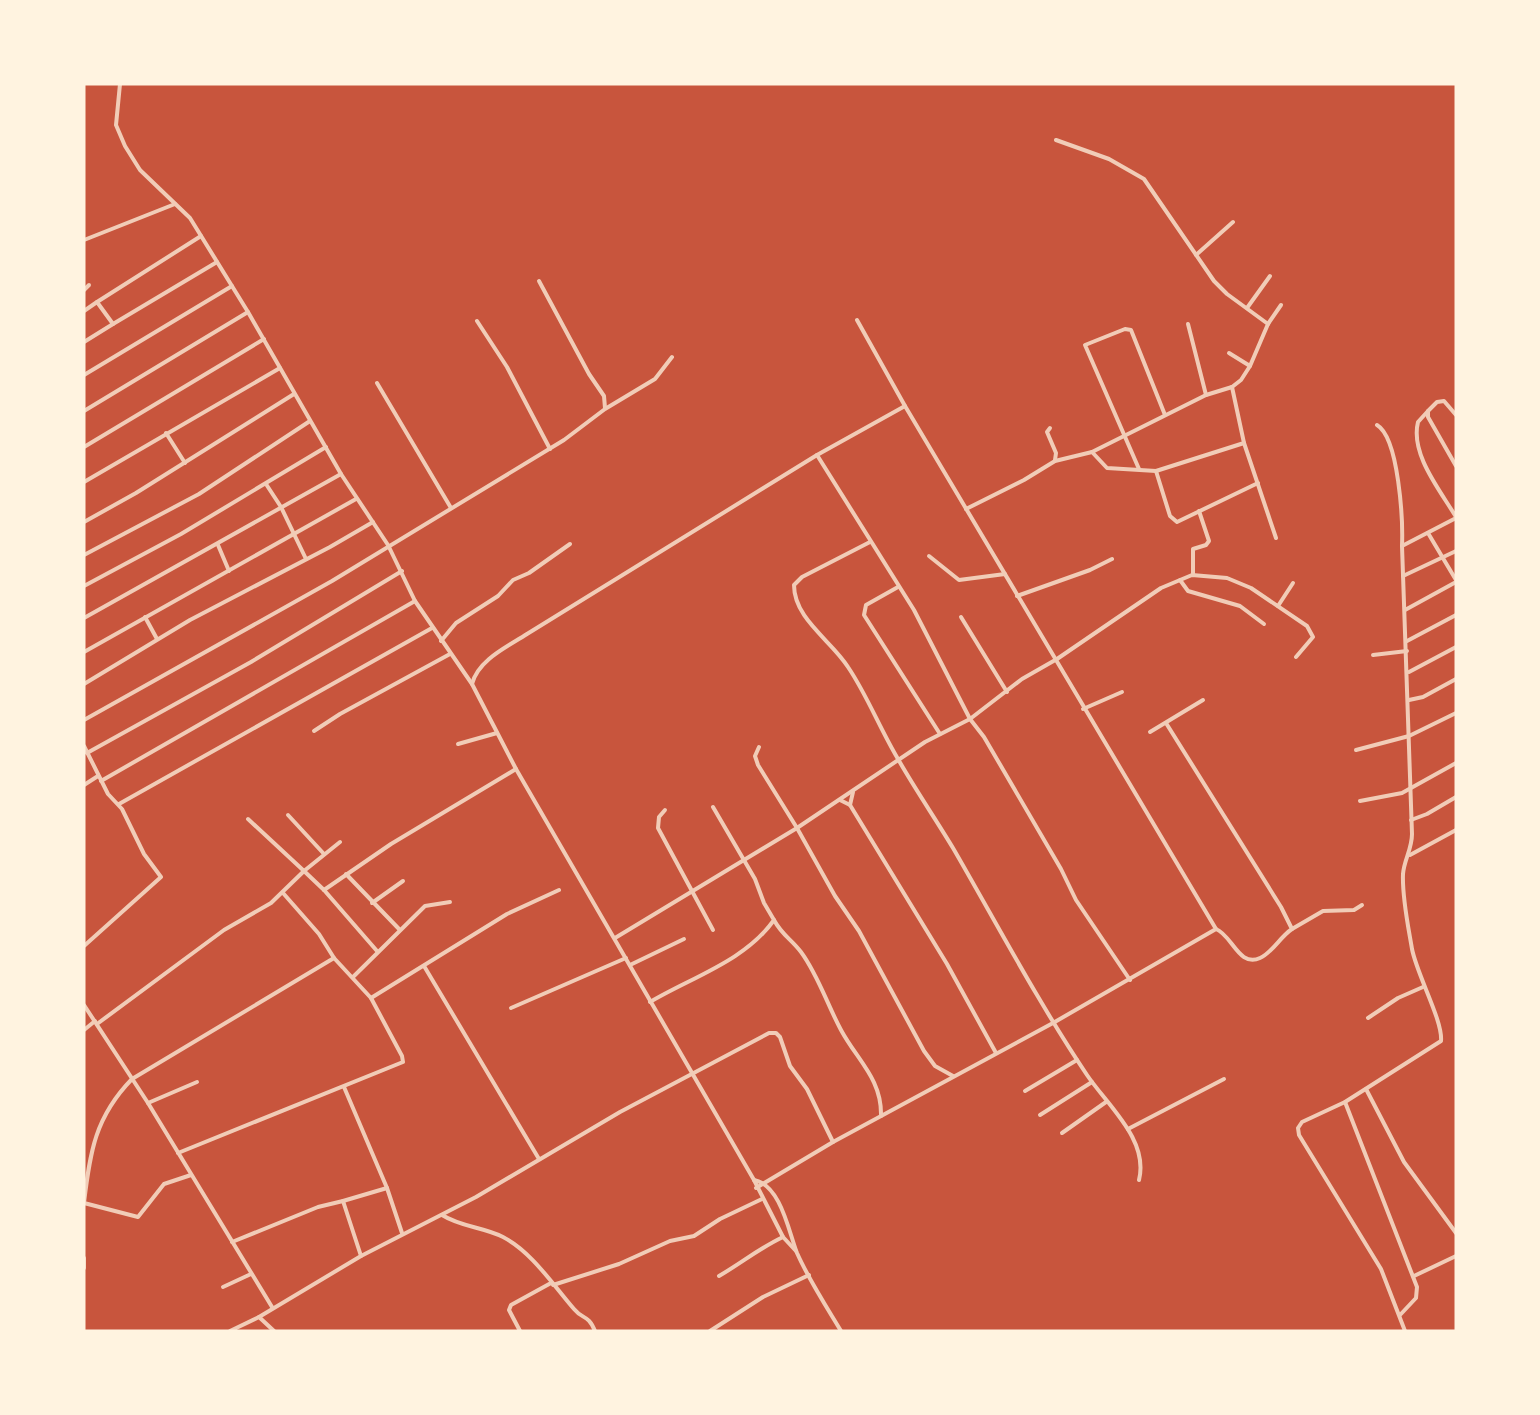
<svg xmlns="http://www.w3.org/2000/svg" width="1540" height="1415" viewBox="0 0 1540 1415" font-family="'Nunito Sans',sans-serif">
  <rect width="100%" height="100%" fill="#c8553d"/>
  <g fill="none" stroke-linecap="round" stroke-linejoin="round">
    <!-- minor -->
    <g stroke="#f1ccb7" stroke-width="4">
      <polyline points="120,84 116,125 125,146 140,170 190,218 248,312 341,474 388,545 415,601 472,684 516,769 754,1180 783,1237 796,1251"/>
      <polyline points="1056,140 1109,159 1144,179 1214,281 1227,294 1268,324 1250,366 1241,380 1232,387 1206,395 1092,452"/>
      <polyline points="84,240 175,204"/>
      <polyline points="1196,255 1233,222"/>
      <polyline points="539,281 589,374 604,396 605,408"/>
      <polyline points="84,290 89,285"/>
      <polyline points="1247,308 1270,276"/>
      <polyline points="84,311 97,302"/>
      <polyline points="477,321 507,367 550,449"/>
      <polyline points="113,324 217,262"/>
      <polyline points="1188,324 1206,395"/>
      <polyline points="1268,324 1281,305"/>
      <polyline points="84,342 113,324 97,302 201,236"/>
      <polyline points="1229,353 1250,366"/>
      <polyline points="84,375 232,286"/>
      <polyline points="377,383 451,508"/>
      <polyline points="84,411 248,312"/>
      <path d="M1428,411L1418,422C1410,454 1440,490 1456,517"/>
      <polyline points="1456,415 1444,401 1437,402 1428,411 1428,417 1456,466"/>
      <path d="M1377,425C1399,438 1403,521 1402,546"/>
      <polyline points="1050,428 1047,432 1056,453 1055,460"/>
      <polyline points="166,433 185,463"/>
      <polyline points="1244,443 1276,538"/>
      <polyline points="84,447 264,339"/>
      <polyline points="817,455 914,610 970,719 984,737 1061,869 1076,900 1130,980"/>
      <polyline points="1139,469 1085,345 1125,329 1131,330 1165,415"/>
      <polyline points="1156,471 1170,516 1177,522 1258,483"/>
      <polyline points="84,482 280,368"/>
      <polyline points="266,484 281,507 306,559"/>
      <polyline points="966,509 1024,480 1055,461 1092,452 1107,468 1156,471 1244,443 1232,387"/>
      <polyline points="84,522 136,493 294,394"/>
      <polyline points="1428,533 1456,580"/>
      <path d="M870,542L802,577L794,585C794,619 832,641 848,667C867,695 880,729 898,759C915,789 935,818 953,848C997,924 1038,1002 1087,1075C1108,1106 1149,1140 1139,1180"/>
      <polyline points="218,545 229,571"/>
      <polyline points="84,555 199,494 310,421"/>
      <polyline points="929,556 959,580 1005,574"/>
      <polyline points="1193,575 1193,549 1206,545 1209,541 1199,511"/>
      <polyline points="1403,576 1456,551"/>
      <polyline points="1180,580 1188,591 1240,606 1264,624"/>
      <polyline points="84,586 181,534 326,447"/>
      <polyline points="898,587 866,605 864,615 940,734"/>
      <polyline points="1017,596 1090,570 1112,559"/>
      <polyline points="1278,606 1293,583"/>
      <polyline points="1405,610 1456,582"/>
      <polyline points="145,617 157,639"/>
      <polyline points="961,617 1007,692"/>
      <polyline points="84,618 341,474"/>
      <polyline points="441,641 456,623 498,596 513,580 529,573 570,544"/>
      <polyline points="1407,641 1456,615"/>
      <polyline points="84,652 356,499"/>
      <polyline points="1373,655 1407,651"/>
      <polyline points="1409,672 1456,647"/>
      <polyline points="84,684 190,620 330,547 373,522"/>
      <path d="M472,684C478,660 507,647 527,634L817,455L905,406L857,320"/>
      <polyline points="1409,700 1423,697 1456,679"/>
      <polyline points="1083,709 1122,692"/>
      <polyline points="84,720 332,581 564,440 605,409 655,379 672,357"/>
      <path d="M1166,723L1281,907L1292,929C1280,937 1272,953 1260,958C1239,968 1232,935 1216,929"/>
      <polyline points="314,731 340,714 450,654"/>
      <polyline points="1150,732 1203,700"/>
      <polyline points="458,744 497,733"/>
      <polyline points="84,746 108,794 122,809 144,854 161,877 84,946"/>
      <polyline points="759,747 755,756 758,765 797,828 835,896 859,931 924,1051 935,1066 953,1076"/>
      <polyline points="1356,750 1409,736 1456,713"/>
      <polyline points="87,753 251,662 402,571"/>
      <polyline points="101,781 415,601"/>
      <polyline points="84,785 98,776"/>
      <polyline points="840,800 850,805 947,964 996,1053"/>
      <polyline points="1360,801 1402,793 1456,763"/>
      <polyline points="119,804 432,628"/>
      <polyline points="850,805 853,792"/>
      <polyline points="665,810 659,817 658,828 713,930"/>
      <polyline points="288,815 324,854"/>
      <polyline points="248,819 304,871 340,842"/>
      <polyline points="1411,820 1427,814 1456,797"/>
      <polyline points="1410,855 1456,830"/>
      <polyline points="346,874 399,929"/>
      <polyline points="324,890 391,844 516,769"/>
      <polyline points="372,903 403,881"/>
      <path d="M774,920C782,935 791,939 801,952C818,975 827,1004 841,1030C857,1060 882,1079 881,1116"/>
      <polyline points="1292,929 1323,911 1354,910 1362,905"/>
      <polyline points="615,938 797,828 925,742 970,719 1022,679 1057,659 1161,588 1192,575 1227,578 1251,588 1307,626 1313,637 1296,657"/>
      <polyline points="630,965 684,939"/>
      <polyline points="424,966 539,1159"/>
      <polyline points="353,977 425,906 450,902"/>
      <polyline points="371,998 507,914 559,890"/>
      <path d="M650,1002C692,977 745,961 774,920L764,903L755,879L713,807"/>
      <polyline points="84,1005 148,1103 272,1307"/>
      <polyline points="511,1008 626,958"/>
      <polyline points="1368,1018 1398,998 1423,987"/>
      <polyline points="97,1024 224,930 271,903 304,871 324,890 377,951"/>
      <polyline points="84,1030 95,1021"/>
      <polyline points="344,1087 387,1188 402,1233"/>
      <polyline points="1366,1089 1404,1162 1456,1233"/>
      <polyline points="1025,1091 1077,1060"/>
      <polyline points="1345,1102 1417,1287 1416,1298 1400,1315"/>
      <polyline points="148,1103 197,1082"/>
      <polyline points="1040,1115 1092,1082"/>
      <polyline points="1128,1129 1224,1079"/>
      <polyline points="1062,1133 1106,1102"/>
      <polyline points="178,1153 403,1062 402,1056 371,998 334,958 319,934 283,893"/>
      <path d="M191,1175L164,1184L138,1217L84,1203C90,1152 95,1117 132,1079L334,958"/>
      <path d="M754,1180C781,1185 789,1233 797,1253C809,1280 826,1306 841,1331"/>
      <polyline points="756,1188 833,1142 1053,1023 1216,929 905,406"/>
      <path d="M442,1215C461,1227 483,1227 503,1237C532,1252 553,1285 574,1309C583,1320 588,1314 595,1331"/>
      <polyline points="232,1242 318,1207 343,1201"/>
      <polyline points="361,1256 343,1201 387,1188"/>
      <polyline points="84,1258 84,1268"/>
      <path d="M719,1276C743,1262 758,1249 783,1237"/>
      <polyline points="1414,1276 1456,1256"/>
      <polyline points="553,1285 619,1264 670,1241 694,1236 720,1219 762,1199"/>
      <polyline points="223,1287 251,1274"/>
      <polyline points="259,1317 361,1256 476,1197 620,1112 769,1033 776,1033 780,1037 790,1066 807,1089 833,1142"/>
      <polyline points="230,1331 259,1317 274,1331"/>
      <polyline points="520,1331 509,1310 511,1305 551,1283"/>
      <polyline points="710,1331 763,1297 809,1275"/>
      <path d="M1405,1331L1381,1269L1299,1135L1298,1128L1302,1122L1345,1102L1441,1041C1443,1021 1417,975 1412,949C1408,925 1402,898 1403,874C1404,860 1412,849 1412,834L1402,546L1456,518"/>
    </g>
  </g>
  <!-- border -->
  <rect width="1540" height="1415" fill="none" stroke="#fff3e0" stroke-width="171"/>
</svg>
